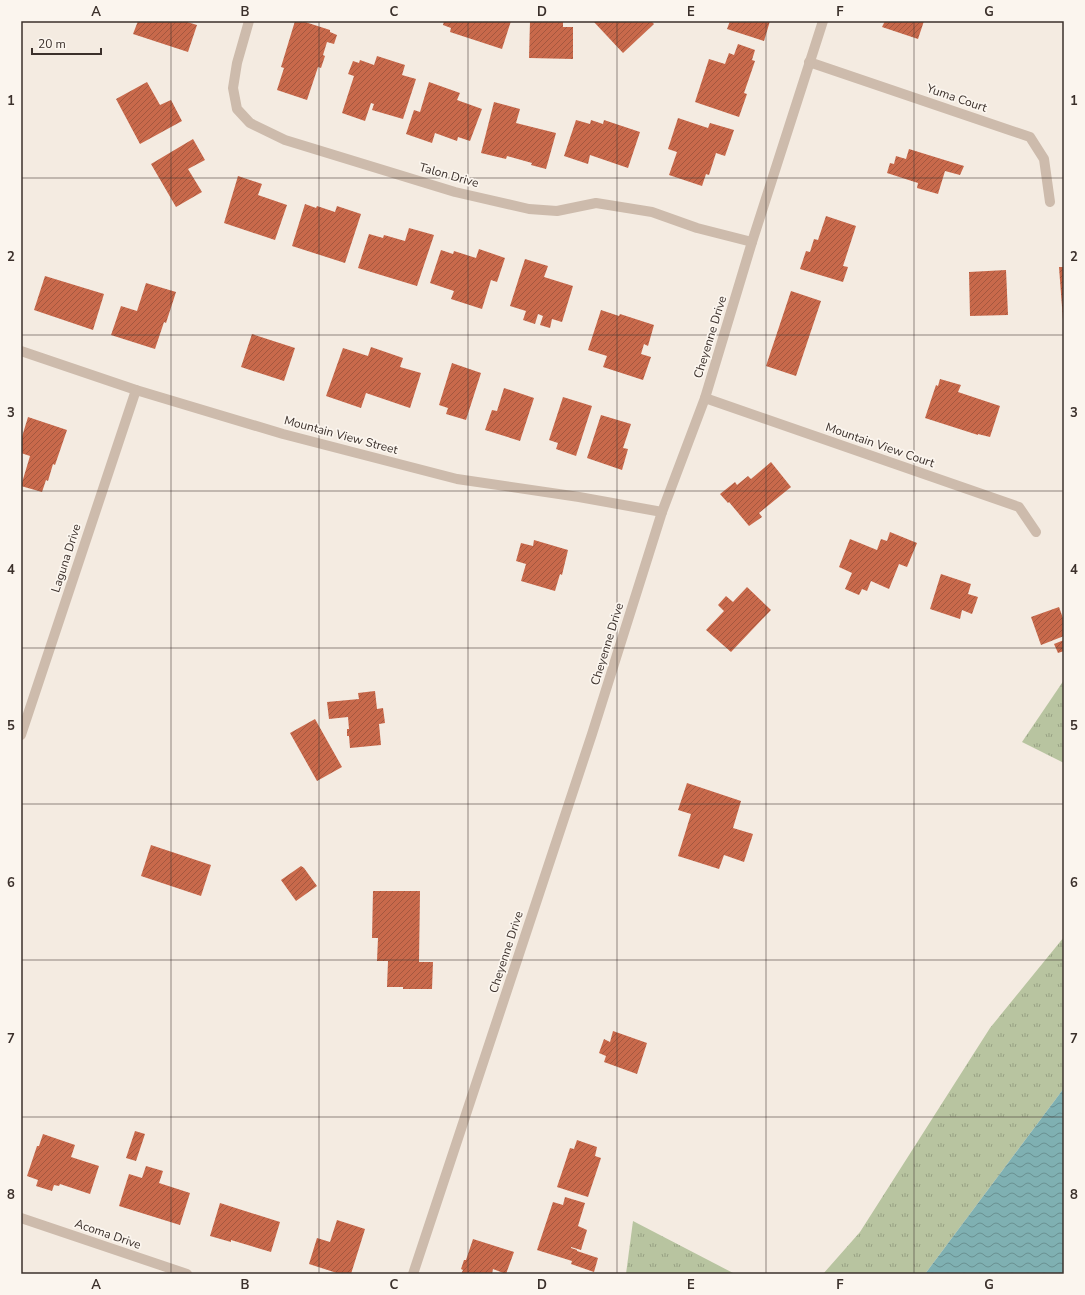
<svg xmlns="http://www.w3.org/2000/svg" width="1085" height="1295" viewBox="0 0 1085 1295" font-family="'Nunito Sans',sans-serif">
  <defs>
    <pattern id="grass-tufts" width="24" height="20" patternUnits="userSpaceOnUse"><rect width="24" height="20" fill="#b8c4a0"/><path d="M3 7l-1-3M5 7V3M7 7l1-3M15 17l-1-3M17 17v-4M19 17l1-3" fill="none" stroke="#97a083"/></pattern>
    <pattern id="water-waves" width="16" height="10" patternUnits="userSpaceOnUse"><rect width="16" height="10" fill="#7fb0b2"/><path d="M0 5q4-4 8 0t8 0" fill="none" stroke="#699091"/></pattern>
    <pattern id="building-hatch" width="6" height="6" patternUnits="userSpaceOnUse"><rect width="6" height="6" fill="#c8694b"/><path d="M-1 1l2-2M0 6l6-6M5 7l2-2" fill="none" stroke="#a4573f"/></pattern>
  </defs>
  <rect width="100%" height="100%" fill="#f4ebe1"/>
  <!-- grass -->
  <g fill="url(#grass-tufts)">
    <polygon points="1064,680 1064,763 1022,742"/>
    <polygon points="1064,937 1064,1088 925,1274 823,1274 860,1232 990,1028"/>
    <polygon points="633,1221 735,1274 626,1274"/>
  </g>
  <!-- water -->
  <polygon fill="url(#water-waves)" points="1064,1088 1064,1274 925,1274"/>
  <!-- building -->
  <g fill="url(#building-hatch)">
    <polygon points="138,21 184,21 197,25 188,52 133,34"/>
    <polygon points="295,21 302,21 330,30 330,32 337,35 334,44 327,42 323,55 325,56 321,68 318,67 307,100 277,90 284,68 281,67"/>
    <polygon points="444,21 511,21 502,49 450,32 451,28 443,25"/>
    <polygon points="530,21 563,21 563,27 573,27 573,59 529,58"/>
    <polygon points="593,21 651,21 654,24 623,53"/>
    <polygon points="730,21 770,21 764,41 727,29"/>
    <polygon points="885,21 924,21 918,39 882,27"/>
    <polygon points="738,44 755,50 752,60 755,61 744,93 747,94 739,117 695,102 709,59 725,64 729,53 734,55"/>
    <polygon points="377,56 405,65 402,75 416,79 403,119 372,110 374,104 371,103 365,121 342,113 354,76 348,74 353,61 359,63 360,60 374,65"/>
    <polygon points="147,82 160,105 171,100 182,121 140,144 116,99"/>
    <polygon points="429,82 460,93 457,100 482,109 470,141 458,137 457,141 435,133 432,143 406,134 414,110 420,112"/>
    <polygon points="494,102 520,109 516,123 556,133 546,169 531,165 532,163 507,156 506,159 481,153"/>
    <polygon points="678,118 708,128 710,123 734,130 725,156 716,153 709,175 706,174 702,186 669,175 677,152 668,149"/>
    <polygon points="576,120 590,124 591,120 603,124 604,120 640,132 628,168 590,155 588,164 564,156"/>
    <polygon points="193,139 205,160 188,169 202,192 176,207 151,164"/>
    <polygon points="909,149 964,166 960,175 945,171 938,194 917,188 918,183 887,173 890,163 894,164 896,156 906,159"/>
    <polygon points="238,176 262,184 258,195 287,205 275,240 224,223"/>
    <polygon points="305,204 316,208 317,206 335,212 337,206 361,214 345,263 292,246"/>
    <polygon points="826,216 856,226 843,266 848,267 843,282 800,269 806,251 810,252 814,239 818,240"/>
    <polygon points="409,228 434,235 417,286 358,268 369,234 383,238 384,235 405,241"/>
    <polygon points="479,249 505,258 497,282 491,280 482,309 451,299 454,291 430,283 441,250 453,254 454,251 476,258"/>
    <polygon points="525,259 548,266 544,277 573,286 562,322 552,319 550,328 540,325 543,316 538,314 535,324 523,320 526,311 510,306"/>
    <polygon points="1059,267 1064,267 1064,320 1063,320"/>
    <polygon points="1006,270 1008,315 970,316 969,272"/>
    <polygon points="45,276 104,294 93,330 34,310"/>
    <polygon points="146,283 176,292 166,323 164,322 155,349 111,335 121,306 137,311"/>
    <polygon points="791,291 821,301 796,376 766,366"/>
    <polygon points="601,310 619,316 620,314 654,325 648,346 644,344 641,354 651,357 643,380 603,367 607,356 588,350"/>
    <polygon points="252,334 295,348 284,381 241,367"/>
    <polygon points="371,347 403,358 400,367 421,373 410,408 366,393 361,408 326,396 343,348 368,356"/>
    <polygon points="452,363 481,373 466,420 446,414 448,408 439,405"/>
    <polygon points="940,379 961,385 958,392 1000,406 990,437 978,434 978,435 925,418 936,385 938,386"/>
    <polygon points="504,388 534,398 520,441 485,430 492,410 497,411"/>
    <polygon points="563,397 592,406 576,456 556,449 558,443 549,440"/>
    <polygon points="601,415 631,424 623,448 628,449 622,470 587,458"/>
    <polygon points="28,417 67,430 55,465 53,464 48,481 46,480 42,492 21,486 30,456 21,453 21,440"/>
    <polygon points="771,462 791,487 759,513 762,517 749,526 729,502 728,503 720,494 735,482 737,485 748,476 751,479"/>
    <polygon points="890,532 917,543 907,567 899,564 889,589 871,581 867,591 862,589 859,595 845,589 852,573 839,567 850,539 877,550 881,539 887,541"/>
    <polygon points="534,540 568,550 562,575 560,574 555,591 521,581 526,564 516,561 521,543 533,546"/>
    <polygon points="941,574 971,584 968,594 978,597 972,614 962,610 960,619 930,609"/>
    <polygon points="747,587 771,610 731,652 706,630 724,611 718,605 726,596 733,602"/>
    <polygon points="1059,607 1064,621 1064,636 1041,645 1031,617"/>
    <polygon points="1064,640 1064,651 1058,653 1054,644"/>
    <polygon points="375,691 377,709 383,708 385,723 379,724 381,745 350,748 349,736 347,736 347,729 349,729 348,717 329,719 327,702 359,699 358,693"/>
    <polygon points="315,719 342,767 317,781 290,733"/>
    <polygon points="687,783 741,801 733,828 753,834 744,862 724,855 719,869 678,856 691,814 678,810"/>
    <polygon points="151,845 211,865 201,896 141,876"/>
    <polygon points="301,866 304,868 317,886 296,901 281,880"/>
    <polygon points="373,891 420,891 419,962 433,962 432,989 403,989 403,987 387,987 388,961 377,961 378,938 372,938"/>
    <polygon points="613,1031 647,1043 637,1074 604,1062 606,1056 599,1053 604,1039 610,1042"/>
    <polygon points="135,1131 145,1134 136,1161 126,1158"/>
    <polygon points="43,1134 75,1145 71,1157 99,1166 90,1194 60,1184 59,1186 54,1185 52,1191 36,1186 38,1180 27,1176 37,1146 39,1146"/>
    <polygon points="577,1140 597,1147 595,1156 601,1158 588,1197 557,1187 570,1148 574,1149"/>
    <polygon points="146,1166 163,1171 159,1183 190,1193 180,1225 119,1206 129,1174 142,1178"/>
    <polygon points="565,1197 585,1203 578,1226 587,1230 581,1250 571,1247 571,1248 577,1250 577,1251 598,1258 594,1272 571,1264 572,1261 537,1250 553,1202 563,1205"/>
    <polygon points="220,1203 280,1222 271,1252 231,1240 231,1242 210,1236"/>
    <polygon points="337,1220 365,1229 351,1274 340,1274 309,1264 317,1238 330,1242"/>
    <polygon points="473,1239 514,1252 506,1274 493,1269 492,1274 461,1274 463,1270 461,1269 464,1260 466,1260"/>
  </g>
  <g fill="none" stroke-linecap="round" stroke-linejoin="round">
    <!-- minor -->
    <g stroke="#cdbbac" stroke-width="10">
      <polyline points="249,21 237,63 233,88 237,109 250,123 285,140 455,192 529,209 557,211 596,203 652,212 697,228 752,242"/>
      <polyline points="809,62 1030,137 1044,159 1050,202"/>
      <polyline points="21,351 136,390 283,434 457,479 579,497 662,512"/>
      <polyline points="705,398 1019,507 1036,532"/>
      <polyline points="21,735 136,390"/>
      <polyline points="21,1218 187,1274"/>
      <polyline points="413,1274 592,734 662,512 705,398 752,242 823,21"/>
    </g>
  </g>
  <!-- grid -->
  <path fill="none" stroke="#3b302b" stroke-width="1" stroke-opacity="0.55" d="M171,21V1274M319,21V1274M468,21V1274M617,21V1274M766,21V1274M914,21V1274M21,178H1064M21,335H1064M21,491H1064M21,648H1064M21,804H1064M21,960H1064M21,1117H1064"/>
  <g text-anchor="middle" dominant-baseline="central" stroke-width="3.5" stroke-linejoin="round" paint-order="stroke">
    <!-- street labels -->
    <g font-size="12" fill="#3b302b" stroke="#fbf5ee">
      <text transform="translate(957 98) rotate(19)">Yuma Court</text>
      <text transform="translate(449 175) rotate(16)">Talon Drive</text>
      <text transform="translate(710 337) rotate(-73)">Cheyenne Drive</text>
      <text transform="translate(341 435) rotate(15)">Mountain View Street</text>
      <text transform="translate(880 445) rotate(19)">Mountain View Court</text>
      <text transform="translate(66 558) rotate(-72)">Laguna Drive</text>
      <text transform="translate(607 644) rotate(-73)">Cheyenne Drive</text>
      <text transform="translate(506 952) rotate(-72)">Cheyenne Drive</text>
      <text transform="translate(108 1234) rotate(19)">Acoma Drive</text>
    </g>
  </g>
  <!-- border -->
  <rect width="1085" height="1295" fill="none" stroke="#fbf5ee" stroke-width="44"/>
  <!-- scale -->
  <path d="M32 48v6h69v-6" fill="none" stroke="#3b302b" stroke-width="2"/>
  <text x="38" y="48" font-size="12" fill="#3b302b" stroke="#fbf5ee" stroke-width="3" paint-order="stroke">20 m</text>
  <rect x="22" y="22" width="1041" height="1251" fill="none" stroke="#3b302b" stroke-width="1.5"/>
  <g font-size="13" text-anchor="middle" font-weight="bold" fill="#3b302b">
    <text x="96" y="16">A</text>
    <text x="245" y="16">B</text>
    <text x="394" y="16">C</text>
    <text x="542" y="16">D</text>
    <text x="691" y="16">E</text>
    <text x="840" y="16">F</text>
    <text x="989" y="16">G</text>
    <text x="11" y="105">1</text>
    <text x="1074" y="105">1</text>
    <text x="11" y="261">2</text>
    <text x="1074" y="261">2</text>
    <text x="11" y="417">3</text>
    <text x="1074" y="417">3</text>
    <text x="11" y="574">4</text>
    <text x="1074" y="574">4</text>
    <text x="11" y="730">5</text>
    <text x="1074" y="730">5</text>
    <text x="11" y="887">6</text>
    <text x="1074" y="887">6</text>
    <text x="11" y="1043">7</text>
    <text x="1074" y="1043">7</text>
    <text x="11" y="1199">8</text>
    <text x="1074" y="1199">8</text>
    <text x="96" y="1289">A</text>
    <text x="245" y="1289">B</text>
    <text x="394" y="1289">C</text>
    <text x="542" y="1289">D</text>
    <text x="691" y="1289">E</text>
    <text x="840" y="1289">F</text>
    <text x="989" y="1289">G</text>
  </g>
</svg>
